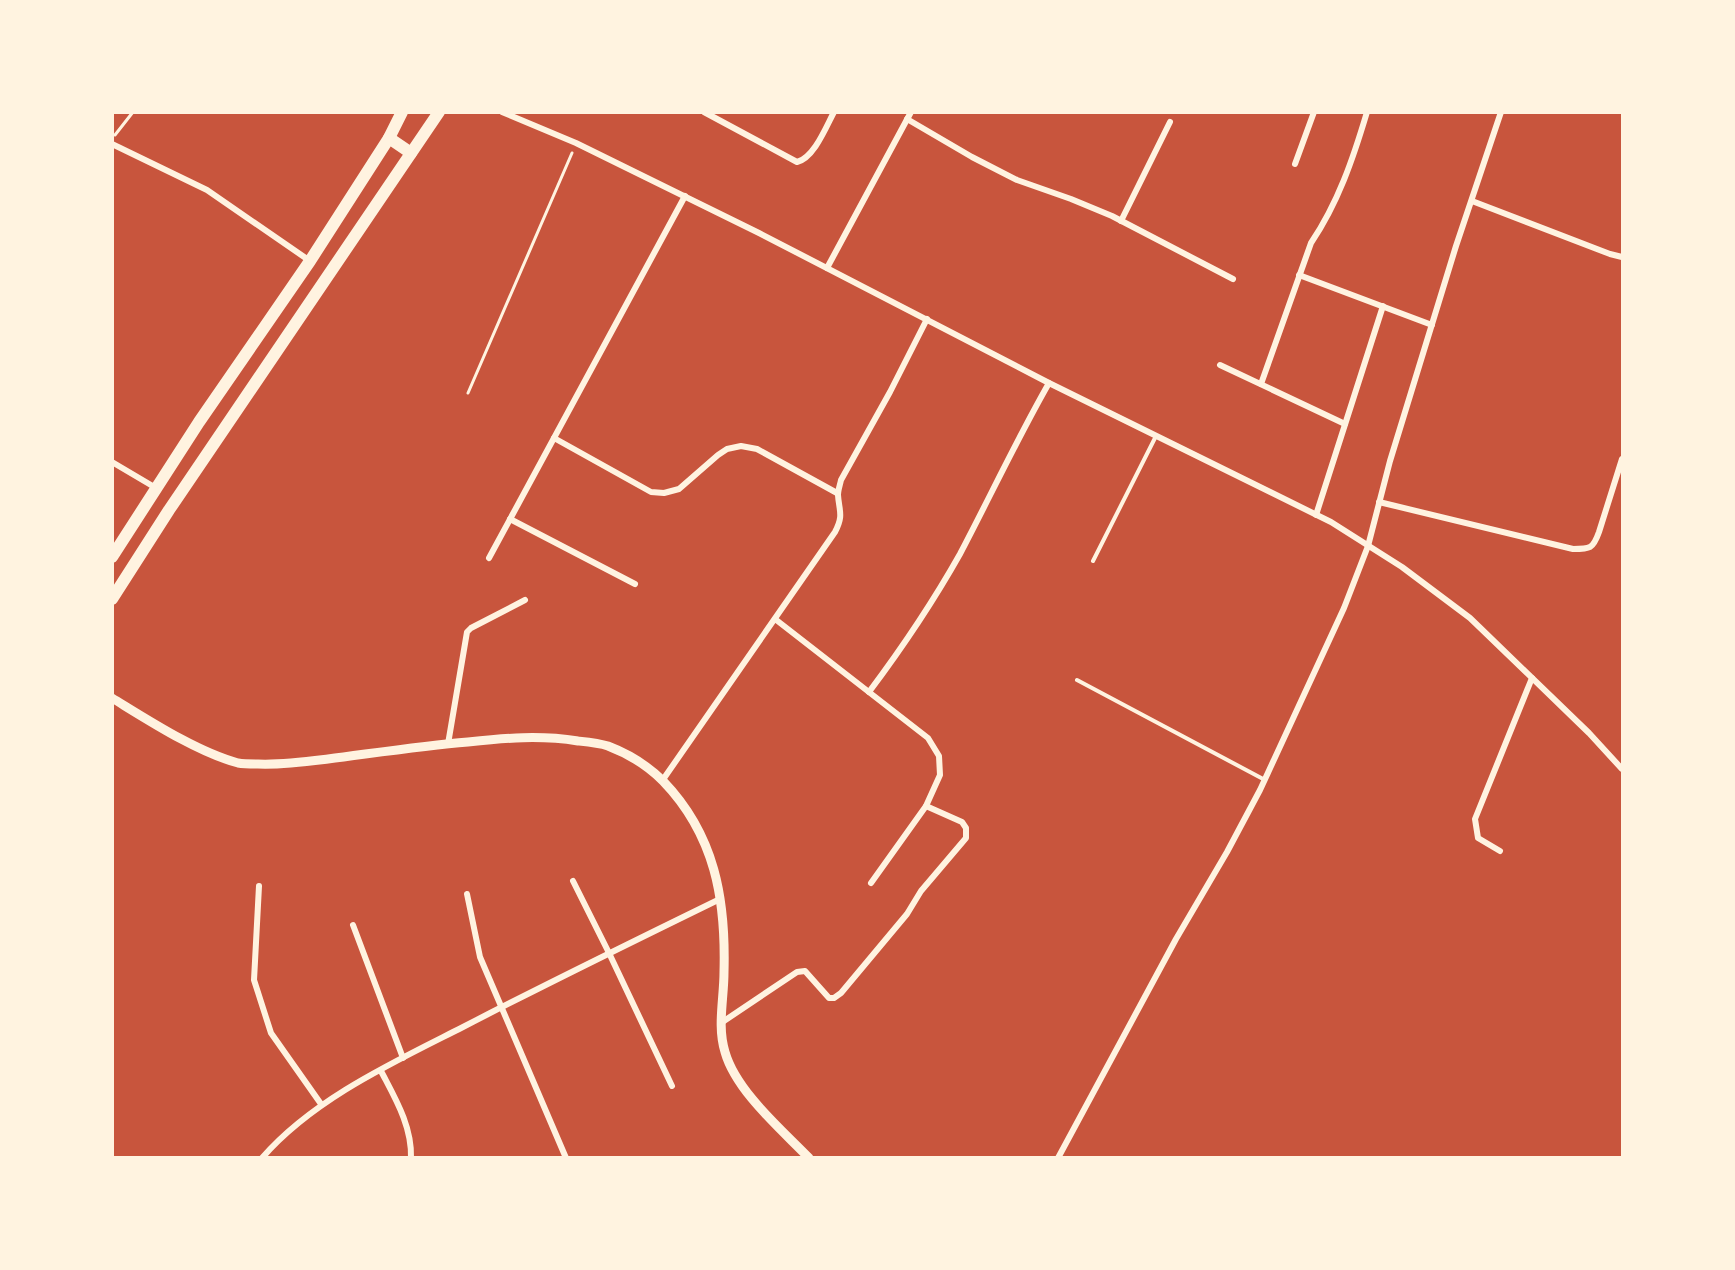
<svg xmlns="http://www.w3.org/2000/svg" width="1735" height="1270" viewBox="0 0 1735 1270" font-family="Georgia,serif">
  <rect width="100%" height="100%" fill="#c8553d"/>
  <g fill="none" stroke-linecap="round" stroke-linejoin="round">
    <!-- path -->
    <g stroke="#fff3e0" stroke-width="3">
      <polyline points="115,135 133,112"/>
      <polyline points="468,393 572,153"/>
    </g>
    <!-- service -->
    <g stroke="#fff3e0" stroke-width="4">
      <polyline points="1093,561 1156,436"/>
      <polyline points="1077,680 1265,780"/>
    </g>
    <!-- minor -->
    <g stroke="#fff3e0" stroke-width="6">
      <polyline points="502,112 576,143 759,233 1049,383 1331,522 1402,567 1470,618 1589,733 1622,769"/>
      <path d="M704,112L797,162C814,158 826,127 834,112"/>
      <polyline points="907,119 972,157 1017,180 1071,199 1112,216 1233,279"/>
      <polyline points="112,144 207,190 310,261"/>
      <polyline points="1295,164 1314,112"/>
      <polyline points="1472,201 1610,254 1622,257"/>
      <polyline points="1121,221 1170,122"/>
      <polyline points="827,268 911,112"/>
      <polyline points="1299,275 1432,325"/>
      <polyline points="1220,365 1345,424"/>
      <path d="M1261,384L1311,243C1338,203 1353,159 1367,112"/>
      <polyline points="554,438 651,492 664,493 679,489 718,455 727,449 741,446 757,449 837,493"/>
      <polyline points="112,462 156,488"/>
      <path d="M1379,502L1573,549C1590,549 1593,549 1599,532L1622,459"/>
      <polyline points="1316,515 1383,306"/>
      <polyline points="510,519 635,584"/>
      <polyline points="489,558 685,196"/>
      <polyline points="775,619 928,738 939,756 940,775 926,806 871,883"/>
      <path d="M869,692C902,648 933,602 960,554C990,497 1017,439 1049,383"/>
      <polyline points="448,744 467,632 471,628 525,600"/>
      <path d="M662,781L835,532C844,515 839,511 838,495C838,490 840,485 841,480L890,392L927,319"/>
      <polyline points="1500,851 1478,838 1475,819 1532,678"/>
      <polyline points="573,881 609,953 672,1086"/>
      <polyline points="259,886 254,980 271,1033 321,1104"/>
      <polyline points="467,894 480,957 566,1158"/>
      <polyline points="353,925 403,1058"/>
      <polyline points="721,1023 797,972 805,971 829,998 834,998 841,993 907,914 921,891 966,838 966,828 962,822 926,806"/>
      <path d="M381,1071C395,1098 412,1126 411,1158"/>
      <path d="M262,1158C313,1099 394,1062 463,1027C548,983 634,941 720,899"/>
      <polyline points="1058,1158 1176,939 1227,852 1260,790 1344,608 1368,546 1390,461 1456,246 1501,112"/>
    </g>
    <!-- tertiary -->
    <path stroke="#fff3e0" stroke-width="9" d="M112,698C148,720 197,752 238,763C244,764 251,764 258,764C282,765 304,762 328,759C375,753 421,746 468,742C507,738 539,735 578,741C588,742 599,743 608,746C629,754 647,765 663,781C715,835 726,899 724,972C724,999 717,1026 725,1052C736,1091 781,1129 809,1158"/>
    <!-- trunk -->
    <g stroke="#fff3e0" stroke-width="12">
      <polyline points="389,138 411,153"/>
      <polyline points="112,557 199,422 310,261 389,138 402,112"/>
      <polyline points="112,599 169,510 439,112"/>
    </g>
  </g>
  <!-- border -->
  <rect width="1735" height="1270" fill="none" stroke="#fff3e0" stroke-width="228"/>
</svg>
